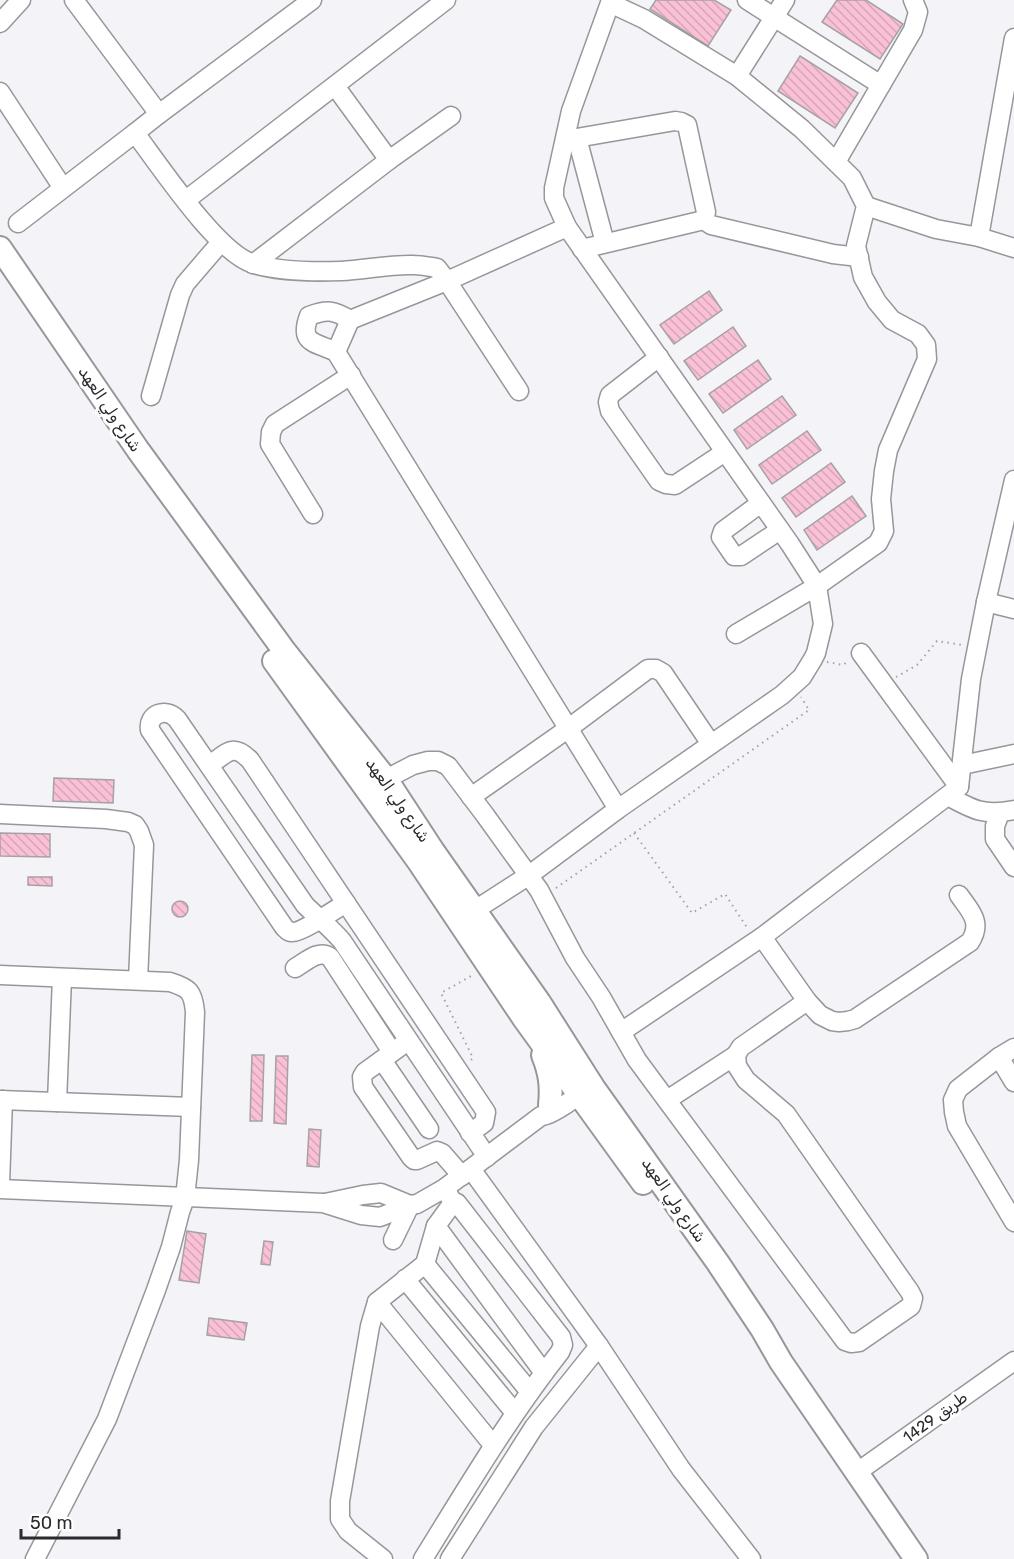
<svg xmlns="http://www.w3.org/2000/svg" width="1014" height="1559" viewBox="0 0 1014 1559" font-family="Rubik,Vazirmatn,sans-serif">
  <defs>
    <pattern id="building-back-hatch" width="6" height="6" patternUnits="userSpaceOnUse" patternTransform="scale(1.5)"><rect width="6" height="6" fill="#fac0d6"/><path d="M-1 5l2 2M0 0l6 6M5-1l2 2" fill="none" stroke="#d6a5b8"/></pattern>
  </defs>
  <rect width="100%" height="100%" fill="#f3f3f8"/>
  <!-- building -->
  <g fill="url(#building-back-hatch)" stroke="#a6a2a3" stroke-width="1.5">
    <polygon points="656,0 714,0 731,10 708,46 650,9"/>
    <polygon points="837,0 866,0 903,24 880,59 822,22"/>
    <polygon points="800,56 858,93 835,128 778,91"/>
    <polygon points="709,291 722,310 674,344 660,325"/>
    <polygon points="733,327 746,346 698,380 684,361"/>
    <polygon points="758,360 771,379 723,413 709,394"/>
    <polygon points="782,396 796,415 747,449 734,430"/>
    <polygon points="807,431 821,450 772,484 759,465"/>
    <polygon points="831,463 845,482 796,517 782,498"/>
    <polygon points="852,496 866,516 817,550 804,530"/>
    <polygon points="54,778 114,780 113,803 53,801"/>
    <polygon points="0,833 50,834 50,857 0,856"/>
    <polygon points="28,877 52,877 52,886 28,885"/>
    <circle cx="180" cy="909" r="8"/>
    <polygon points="252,1055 264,1055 262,1121 250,1121"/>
    <polygon points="276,1056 288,1056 286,1124 274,1123"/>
    <polygon points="309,1129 321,1130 319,1167 307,1166"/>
    <polygon points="187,1231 206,1234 199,1283 179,1280"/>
    <polygon points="264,1241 273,1242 270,1265 261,1264"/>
    <polygon points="209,1318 247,1323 244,1340 207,1335"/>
  </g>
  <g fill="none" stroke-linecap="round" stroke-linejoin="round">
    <defs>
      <g id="minor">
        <polyline points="74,0 159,114"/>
        <path d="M312,0L159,114L135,133C160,166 218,254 254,264C282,272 313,272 341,271C365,270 390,264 414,265C422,265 430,267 437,268L447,281L519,391"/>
        <polyline points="747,0 881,85"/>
        <polyline points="0,23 21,0"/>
        <polyline points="1014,38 979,237 1014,248"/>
        <polyline points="737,76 785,0"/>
        <polyline points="335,86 389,160"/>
        <polyline points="0,92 63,188"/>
        <polyline points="577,138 605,243"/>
        <polyline points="565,140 675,121 681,122 687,125 706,212 704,220"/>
        <polyline points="836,162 913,30 918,12 913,0"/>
        <polyline points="186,200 446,0"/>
        <polyline points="866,206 936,229 979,237"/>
        <polyline points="704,220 711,225 833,254 859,257"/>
        <polyline points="18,223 135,133"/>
        <path d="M567,227L447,281L350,320C334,310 327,309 309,316C298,345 317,342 336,352L618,809"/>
        <polyline points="582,249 704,220"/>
        <polyline points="253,264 389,160 451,116"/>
        <polyline points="336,352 350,320"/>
        <polyline points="659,357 610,395 608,402 610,411 659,481 666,484 675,485 725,452"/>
        <polyline points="151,396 180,295 185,284 221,242"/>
        <polyline points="761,503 723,531 721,537 734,556 741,556 780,530"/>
        <polyline points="313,514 270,444 271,432 275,424 351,375"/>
        <polyline points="986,602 1014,609"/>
        <path d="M209,765C227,754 232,742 250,760L486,1112L484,1123L470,1133"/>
        <polyline points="962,765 1014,754"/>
        <polyline points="386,779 413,765 428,761 438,761 448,766 485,815 539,890 575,958 601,997 637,1060 845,1341 851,1343 859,1342 911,1306 913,1298 910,1292 786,1114 746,1080 737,1066 736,1055 741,1047 807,1001"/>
        <polyline points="959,787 971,679 986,602 1014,480"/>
        <path d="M948,796C973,810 984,816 1014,810"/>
        <polyline points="471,797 569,728 648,669 656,669 663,673 711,744"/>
        <polyline points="1000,813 995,826 995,839 1014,867"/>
        <polyline points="0,814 106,819 128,822 135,825 139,831 144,845 138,980"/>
        <path d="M346,903C336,909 301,933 292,932C288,932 287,930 284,927L150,730C147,714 166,707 177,719L305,905C317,917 331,928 342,941L487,1157"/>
        <polyline points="464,917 528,876 618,809 782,695 802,677 813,659 816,653 823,624 817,586 790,544 567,227 554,198 554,188 571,111 610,3 644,19 737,76 802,129 852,178 866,206 856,246 863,277 877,302 892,320 918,334 926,345 927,359 888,450 884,471 881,499 884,531 878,543 817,586 736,634"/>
        <path d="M762,937L807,1001L820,1015L832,1021L839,1022L848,1021L855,1019L970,942C983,922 970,911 959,895"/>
        <path d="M295,968C306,962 318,949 330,957L392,1052"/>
        <path d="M0,975L170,982C189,988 193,991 195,1012L189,1160L185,1198L180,1212L171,1247L156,1290L107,1419L35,1559"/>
        <polyline points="621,1032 762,937 959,787 861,653"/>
        <polyline points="408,1041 365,1072 362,1077 363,1087 411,1157 414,1160 417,1160 437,1151 442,1153 462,1176"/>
        <polyline points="1014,1048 999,1057 958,1089 953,1100 954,1112 957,1126 1014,1222"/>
        <polyline points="999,1057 1014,1082"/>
        <polyline points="382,1060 429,1129"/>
        <polyline points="0,1100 191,1107"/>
        <polyline points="667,1100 736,1055"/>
        <polyline points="57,1102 62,978"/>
        <polyline points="471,1169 599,1346 681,1469 751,1559"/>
        <polyline points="0,1184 3,1100"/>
        <polyline points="0,1189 323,1203 361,1215 380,1217 410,1205"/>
        <path d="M325,1203L363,1195L381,1193L410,1205L417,1204L445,1188L541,1116C552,1115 582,1095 588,1085"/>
        <polyline points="436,1226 544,1373"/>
        <polyline points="393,1240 410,1205"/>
        <polyline points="425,1264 530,1392"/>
        <polyline points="405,1279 515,1413"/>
        <polyline points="377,1302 493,1445"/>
        <polyline points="856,1473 1014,1361"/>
        <polyline points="383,1559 348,1531 340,1519 340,1501 370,1326 377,1302 425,1264 436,1226 452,1204 452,1201 445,1188"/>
        <path d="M423,1559C467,1488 509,1417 560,1352L563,1345L561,1337L457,1203L452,1201"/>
        <polyline points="450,1559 534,1427 599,1346"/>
      </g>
      <g id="major">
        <polyline points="0,248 138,450 283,649 386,779 433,851 539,1002 593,1087 718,1263 762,1329 781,1362 916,1559"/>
        <polyline points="274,661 419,862 525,1020 643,1183"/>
        <path d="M543,1055C550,1072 552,1086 550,1105"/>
      </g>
    </defs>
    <!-- minor casing -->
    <use href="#minor" stroke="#97979b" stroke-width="21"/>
    <!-- major casing -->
    <use href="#major" stroke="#97979b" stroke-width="26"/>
    <!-- path -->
    <g stroke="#a3a3a7" stroke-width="2" stroke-dasharray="1.5 4.5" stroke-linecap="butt">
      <polyline points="827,662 843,665 847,662"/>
      <polyline points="896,677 917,665 937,641 963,645"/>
      <polyline points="634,833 692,913 725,894 748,929"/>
      <polyline points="556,888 809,710 801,697"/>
      <polyline points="471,1060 473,1058 441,993 473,975"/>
    </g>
    <!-- minor -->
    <use href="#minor" stroke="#fff" stroke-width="18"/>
    <!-- major -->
    <use href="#major" stroke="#fff" stroke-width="22"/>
  </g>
  <g text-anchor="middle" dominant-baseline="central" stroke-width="6" stroke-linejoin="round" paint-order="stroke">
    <!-- street labels -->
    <g font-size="16" fill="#2b2b2d" stroke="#fff">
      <text transform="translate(110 409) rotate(56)">شارع ولي العهد</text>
      <text transform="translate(398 800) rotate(55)">شارع ولي العهد</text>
      <text transform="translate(674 1200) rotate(55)">شارع ولي العهد</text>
      <text transform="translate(935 1417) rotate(-36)">طريق 1429</text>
    </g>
  </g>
  <!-- scale -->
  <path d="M21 1529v9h98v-9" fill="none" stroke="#2b2b2d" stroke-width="3"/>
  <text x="30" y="1529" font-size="18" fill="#2b2b2d" stroke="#ffffff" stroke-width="4.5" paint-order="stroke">50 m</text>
</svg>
